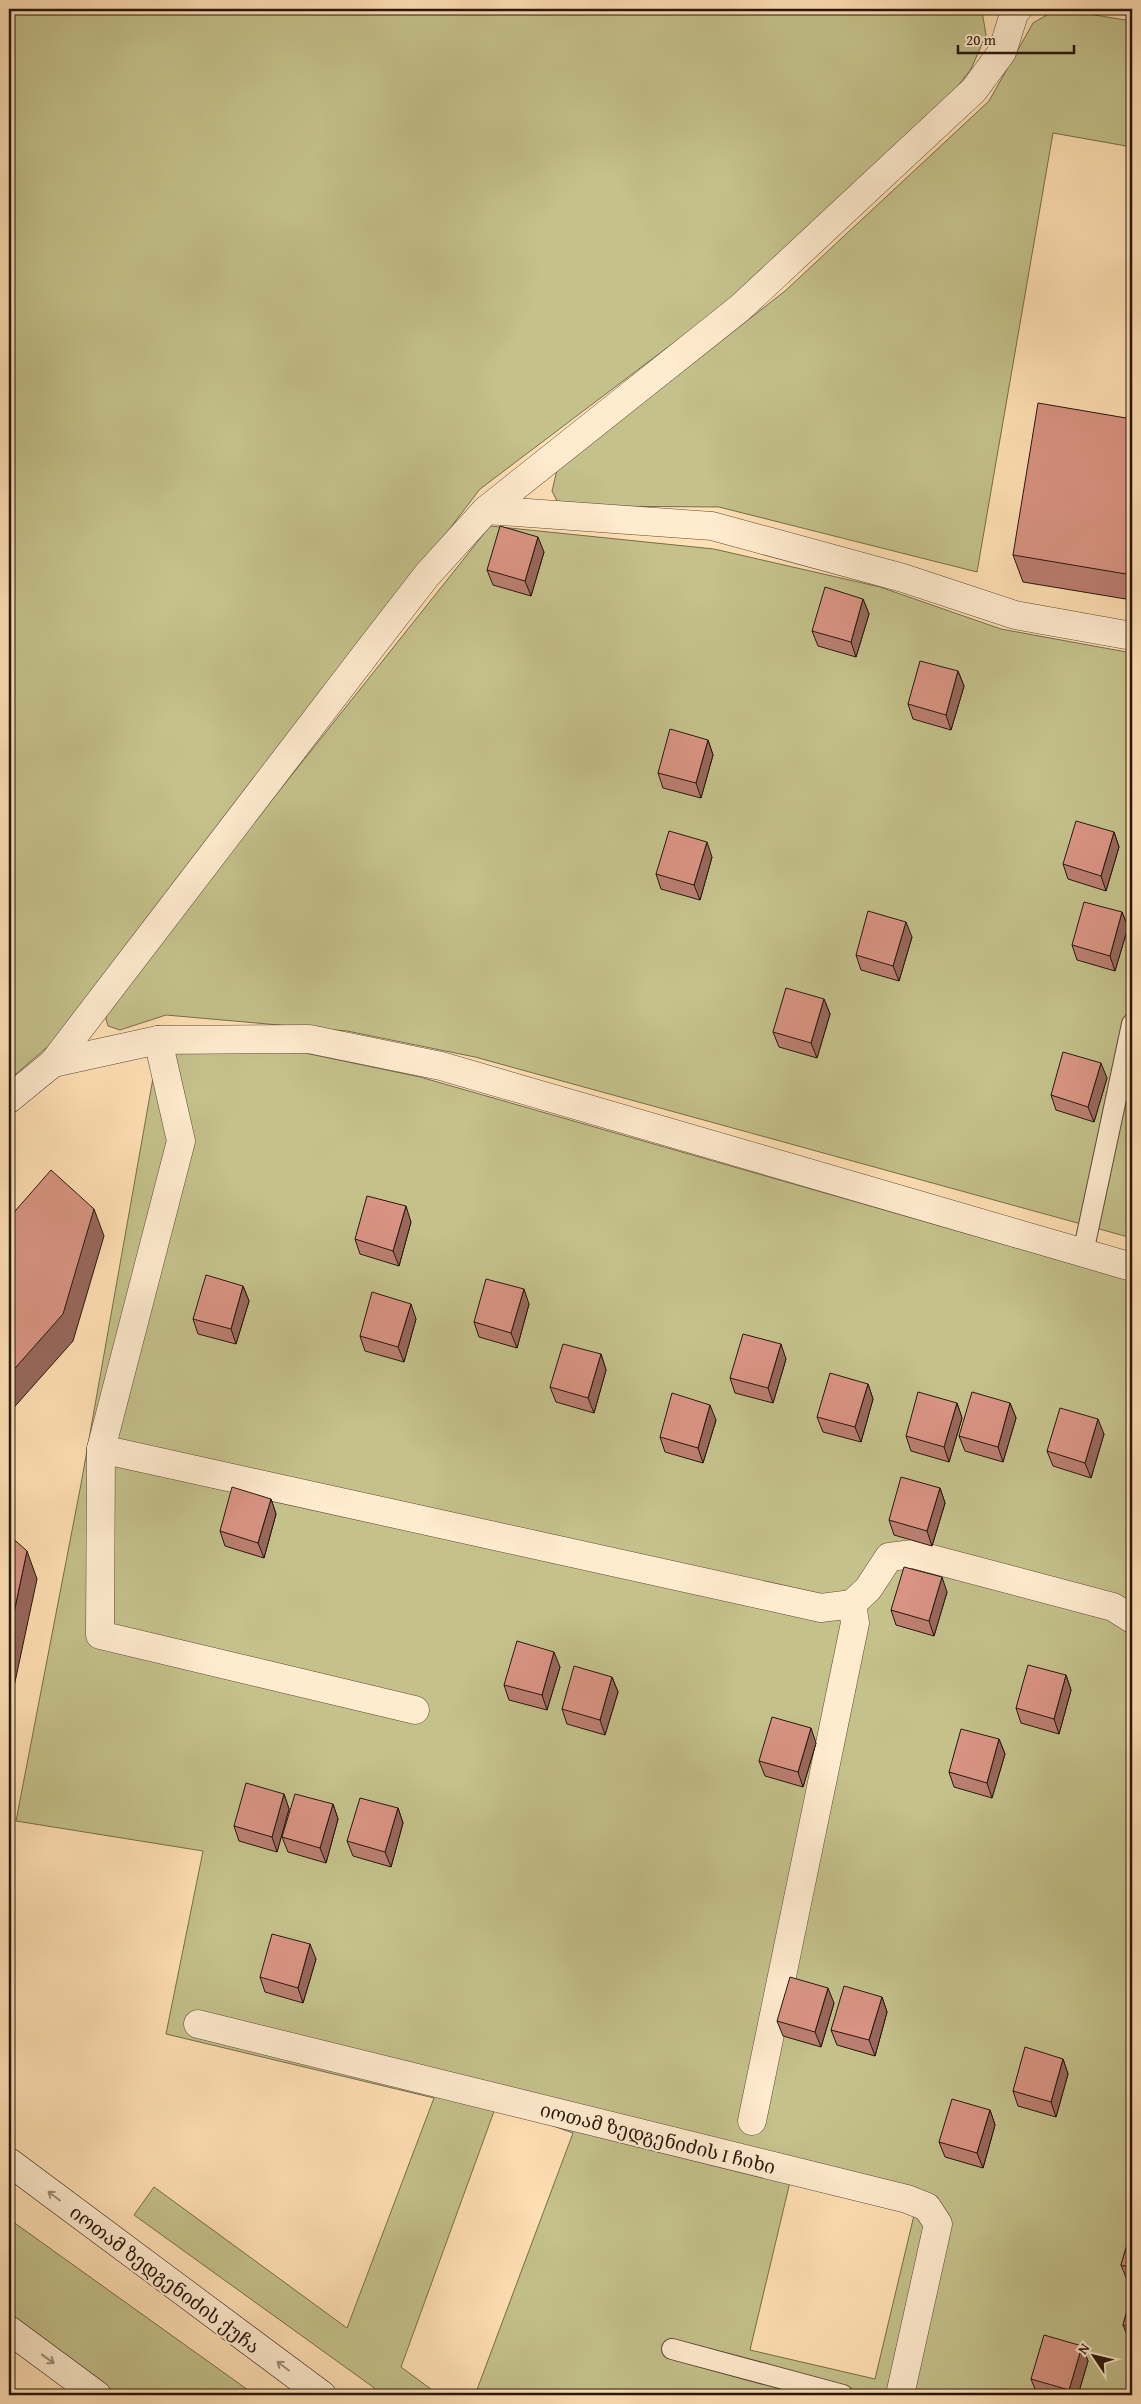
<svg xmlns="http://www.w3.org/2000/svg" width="1141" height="2404" viewBox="0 0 1141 2404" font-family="'Gentium Book Plus','Noto Serif Georgian',serif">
  <rect width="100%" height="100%" fill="#ffe0b4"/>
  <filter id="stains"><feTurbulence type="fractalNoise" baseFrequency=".004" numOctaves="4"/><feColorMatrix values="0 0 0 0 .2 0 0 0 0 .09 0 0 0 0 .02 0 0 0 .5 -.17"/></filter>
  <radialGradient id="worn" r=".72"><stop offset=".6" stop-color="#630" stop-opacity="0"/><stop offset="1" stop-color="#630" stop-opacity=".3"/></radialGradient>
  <!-- green -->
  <g fill="#c4c18b" stroke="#766c4c" fill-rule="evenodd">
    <polygon points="9,9 979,9 982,11 986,35 971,69 940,109 721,307 480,489 67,1030 9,1080"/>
    <polygon points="1057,9 1132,21 1132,147 1053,133 977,572 719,507 581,506 558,503 552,491 557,470 785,291 989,101 1033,23"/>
    <polygon points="490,526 714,549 880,587 1001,629 1132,653 1132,1238 475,1057 347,1031 166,1015 120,1030 108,1026 106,1019 107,1007"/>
    <path d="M158,1050L305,1053L420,1077L1132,1281V2395H475L573,2133L496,2106L401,2367L439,2395H384L134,2215L154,2187L347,2328L434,2098L166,2034L203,1851L16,1821L81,1484ZM790,2182L915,2211L875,2379L750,2350Z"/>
    <polygon points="9,2219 255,2395 117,2395 9,2319"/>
  </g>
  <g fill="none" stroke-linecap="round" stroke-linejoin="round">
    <defs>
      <g id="service">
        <polyline points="1083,1253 1132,1024"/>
        <polyline points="672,2349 843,2395"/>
      </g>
      <g id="minor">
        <polyline points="486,510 712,526 903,578 1015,615 1132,636"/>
        <polyline points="158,1040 181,1141 101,1449 100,1635 415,1710"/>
        <polyline points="53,1063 158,1040 309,1039 441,1066 1132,1267"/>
        <polyline points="9,1099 53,1063 369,650 427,575 486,510 740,308 974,90 1002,52 1015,11 1018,9"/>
        <polyline points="101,1449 821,1608 852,1604 868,1589 889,1557 913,1554 1113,1607 1132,1619"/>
        <polyline points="198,2024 907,2199 927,2207 938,2224 900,2395"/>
        <polyline points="752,2121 855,1623 852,1604"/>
      </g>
      <g id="secondary">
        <polyline points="9,2162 322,2395"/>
        <polyline points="9,2330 97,2395"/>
      </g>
    </defs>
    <!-- service casing -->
    <use href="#service" stroke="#5d4938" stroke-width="22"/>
    <!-- minor casing -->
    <use href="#minor" stroke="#5d4938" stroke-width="29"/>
    <!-- secondary casing -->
    <use href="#secondary" stroke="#27170e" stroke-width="29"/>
    <!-- service -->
    <use href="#service" stroke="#ffebce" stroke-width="20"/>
    <!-- minor -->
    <use href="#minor" stroke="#ffebce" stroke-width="28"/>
    <!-- secondary -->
    <use href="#secondary" stroke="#ffebce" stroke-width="28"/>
  </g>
  <!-- wall -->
  <g fill="#bb7f71" stroke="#27170e">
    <polygon points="1132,419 1132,600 1023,582 1013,555"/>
    <polygon points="544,552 531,596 493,585 487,570"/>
    <polygon points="863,599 869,614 856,657 818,646 812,631"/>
    <polygon points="958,671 964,686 951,730 913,719 908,704"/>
    <polygon points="708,740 713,755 701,798 663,788 658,773"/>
    <polygon points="1114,832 1119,847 1106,891 1068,879 1063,864"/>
    <polygon points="712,857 700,900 661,889 656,874"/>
    <polygon points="1122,912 1128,927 1115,971 1077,960 1072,945"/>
    <polygon points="912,937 899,981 861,970 856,955"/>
    <polygon points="824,999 830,1014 817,1058 779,1047 773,1032"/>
    <polygon points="1107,1078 1094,1122 1056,1110 1051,1095"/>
    <polygon points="411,1222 399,1266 360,1254 355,1239"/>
    <polygon points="243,1286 249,1301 236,1344 198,1334 193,1319"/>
    <polygon points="529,1304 517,1348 479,1337 474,1322"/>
    <polygon points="416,1319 404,1362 365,1351 360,1336"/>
    <polygon points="601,1354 606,1370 594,1413 556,1402 550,1387"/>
    <polygon points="786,1359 773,1403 735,1393 730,1378"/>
    <polygon points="868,1384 873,1399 861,1442 823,1432 817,1417"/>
    <polygon points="957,1403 962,1418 949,1462 911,1451 906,1436"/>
    <polygon points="1010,1403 1016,1418 1003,1462 965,1451 959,1436"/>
    <polygon points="716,1420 703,1463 665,1452 660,1437"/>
    <polygon points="1104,1434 1091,1478 1053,1466 1047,1451"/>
    <polygon points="940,1488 945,1503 932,1546 894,1535 889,1520"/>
    <polygon points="271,1499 276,1514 264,1558 225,1546 220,1531"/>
    <polygon points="947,1592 934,1636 896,1625 891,1610"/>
    <polygon points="560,1667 547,1710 509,1700 504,1685"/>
    <polygon points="1066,1675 1071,1690 1059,1734 1021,1723 1016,1708"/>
    <polygon points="612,1677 618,1692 605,1735 567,1724 562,1709"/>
    <polygon points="999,1739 1005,1754 992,1798 954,1787 949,1772"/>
    <polygon points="816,1743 803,1787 765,1776 759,1761"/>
    <polygon points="284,1794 289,1809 277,1852 239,1841 234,1826"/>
    <polygon points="333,1804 338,1819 326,1863 288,1852 282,1837"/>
    <polygon points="398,1808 403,1823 391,1867 353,1856 347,1841"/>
    <polygon points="316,1959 303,2003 265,1992 260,1977"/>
    <polygon points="882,1997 887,2012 875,2056 837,2045 831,2030"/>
    <polygon points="834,2003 821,2047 783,2036 777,2021"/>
    <polygon points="1063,2059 1068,2074 1056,2117 1018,2106 1013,2091"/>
    <polygon points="990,2110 995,2125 983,2168 945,2157 939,2142"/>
    <polygon points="1132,2228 1132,2282 1127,2280 1121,2265"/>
    <polygon points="1132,2293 1132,2341 1129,2340 1123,2325"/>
    <polygon points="1082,2346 1088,2361 1078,2395 1042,2395 1037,2394 1031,2379"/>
  </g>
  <!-- shaded-wall -->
  <g fill="#98685c" stroke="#27170e">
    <polygon points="538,537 544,552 531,596 525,581"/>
    <polygon points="863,599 869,614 856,657 851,642"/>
    <polygon points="958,671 964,686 951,730 946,715"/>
    <polygon points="708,740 713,755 701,798 696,783"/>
    <polygon points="1114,832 1119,847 1106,891 1101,876"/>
    <polygon points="707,842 712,857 700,900 694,885"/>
    <polygon points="1122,912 1128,927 1115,971 1110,956"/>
    <polygon points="906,922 912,937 899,981 893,966"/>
    <polygon points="824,999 830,1014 817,1058 811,1043"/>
    <polygon points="1101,1063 1107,1078 1094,1122 1088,1107"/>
    <polygon points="406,1206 411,1222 399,1266 393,1251"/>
    <polygon points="94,1209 104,1236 73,1341 9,1413 9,1375"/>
    <polygon points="243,1286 249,1301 236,1344 231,1329"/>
    <polygon points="524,1289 529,1304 517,1348 511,1333"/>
    <polygon points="411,1304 416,1319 404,1362 398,1347"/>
    <polygon points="781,1344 786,1359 773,1403 768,1388"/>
    <polygon points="601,1354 606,1370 594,1413 588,1398"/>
    <polygon points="868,1384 873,1399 861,1442 855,1427"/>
    <polygon points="957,1403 962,1418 949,1462 944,1447"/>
    <polygon points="1010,1403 1016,1418 1003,1462 998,1447"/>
    <polygon points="710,1405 716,1420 703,1463 698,1448"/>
    <polygon points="1098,1419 1104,1434 1091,1478 1085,1463"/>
    <polygon points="940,1488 945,1503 932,1546 927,1531"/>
    <polygon points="271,1499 276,1514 264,1558 258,1543"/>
    <polygon points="27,1551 37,1579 9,1710 9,1636"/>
    <polygon points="942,1577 947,1592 934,1636 929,1621"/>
    <polygon points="554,1652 560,1667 547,1710 542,1695"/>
    <polygon points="1066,1675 1071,1690 1059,1734 1054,1719"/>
    <polygon points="612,1677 618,1692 605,1735 600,1720"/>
    <polygon points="811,1728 816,1743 803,1787 798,1772"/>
    <polygon points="999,1739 1005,1754 992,1798 987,1783"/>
    <polygon points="284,1794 289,1809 277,1852 272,1837"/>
    <polygon points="333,1804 338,1819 326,1863 320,1848"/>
    <polygon points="398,1808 403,1823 391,1867 385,1852"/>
    <polygon points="310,1944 316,1959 303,2003 298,1988"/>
    <polygon points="828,1988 834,2003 821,2047 815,2032"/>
    <polygon points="882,1997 887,2012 875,2056 869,2040"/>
    <polygon points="1063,2059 1068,2074 1056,2117 1051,2102"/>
    <polygon points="990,2110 995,2125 983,2168 977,2153"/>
    <polygon points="1082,2346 1088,2361 1078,2395 1071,2395 1069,2390"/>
  </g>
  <!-- building -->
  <g fill="#d99483" stroke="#27170e">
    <polygon points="1038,403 1132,419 1132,575 1013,555"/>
    <polygon points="500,526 538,537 525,581 487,570"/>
    <polygon points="825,587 863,599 851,642 812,631"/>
    <polygon points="920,661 958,671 946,715 908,704"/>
    <polygon points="670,729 708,740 696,783 658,773"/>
    <polygon points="1076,821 1114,832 1101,876 1063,864"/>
    <polygon points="669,831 707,842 694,885 656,874"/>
    <polygon points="1084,902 1122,912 1110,956 1072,945"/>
    <polygon points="868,911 906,922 893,966 856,955"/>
    <polygon points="786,988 824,999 811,1043 773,1032"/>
    <polygon points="1063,1052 1101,1063 1088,1107 1051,1095"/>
    <polygon points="51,1170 94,1209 63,1314 9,1375 9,1218"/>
    <polygon points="367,1196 406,1206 393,1251 355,1239"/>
    <polygon points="206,1275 243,1286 231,1329 193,1319"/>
    <polygon points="486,1279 524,1289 511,1333 474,1322"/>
    <polygon points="372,1292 411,1304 398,1347 360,1336"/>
    <polygon points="743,1334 781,1344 768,1388 730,1378"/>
    <polygon points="563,1344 601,1354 588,1398 550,1387"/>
    <polygon points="830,1373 868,1384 855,1427 817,1417"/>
    <polygon points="918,1392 957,1403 944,1447 906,1436"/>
    <polygon points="972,1392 1010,1403 998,1447 959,1436"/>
    <polygon points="672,1393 710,1405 698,1448 660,1437"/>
    <polygon points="1060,1408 1098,1419 1085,1463 1047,1451"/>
    <polygon points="901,1477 940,1488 927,1531 889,1520"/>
    <polygon points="232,1487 271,1499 258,1543 220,1531"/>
    <polygon points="9,1535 27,1551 9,1636"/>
    <polygon points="904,1567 942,1577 929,1621 891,1610"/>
    <polygon points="517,1641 554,1652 542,1695 504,1685"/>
    <polygon points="1028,1665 1066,1675 1054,1719 1016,1708"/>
    <polygon points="574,1666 612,1677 600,1720 562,1709"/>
    <polygon points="772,1717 811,1728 798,1772 759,1761"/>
    <polygon points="961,1729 999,1739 987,1783 949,1772"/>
    <polygon points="246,1783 284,1794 272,1837 234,1826"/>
    <polygon points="295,1794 333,1804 320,1848 282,1837"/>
    <polygon points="360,1798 398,1808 385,1852 347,1841"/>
    <polygon points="272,1934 310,1944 298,1988 260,1977"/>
    <polygon points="790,1977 828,1988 815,2032 777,2021"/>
    <polygon points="844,1986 882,1997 869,2040 831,2030"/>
    <polygon points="1025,2047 1063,2059 1051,2102 1013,2091"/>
    <polygon points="952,2099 990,2110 977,2153 939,2142"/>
    <polygon points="1132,2228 1132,2268 1121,2265"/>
    <polygon points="1132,2293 1132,2327 1123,2325"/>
    <polygon points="1044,2335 1082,2346 1069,2390 1031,2379"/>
  </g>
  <!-- one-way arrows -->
  <defs><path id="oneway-shaft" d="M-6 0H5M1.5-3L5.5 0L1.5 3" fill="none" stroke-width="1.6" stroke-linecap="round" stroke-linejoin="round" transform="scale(1.25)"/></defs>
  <g stroke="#9e8c78">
    <use href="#oneway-shaft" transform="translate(54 2196) rotate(-143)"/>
    <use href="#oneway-shaft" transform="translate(48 2359) rotate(36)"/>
    <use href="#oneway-shaft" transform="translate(283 2366) rotate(-143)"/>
  </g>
  <g text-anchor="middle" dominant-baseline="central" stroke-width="4" stroke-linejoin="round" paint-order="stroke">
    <!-- street labels -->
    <g font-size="19" fill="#27170e" stroke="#ffebce">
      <text transform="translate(658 2138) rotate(14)">იოთამ ზედგენიძის I ჩიხი</text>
      <text transform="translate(165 2279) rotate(37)">იოთამ ზედგენიძის ქუჩა</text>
    </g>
  </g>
  <!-- margin -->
  <rect width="1141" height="2404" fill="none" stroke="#ffe0b4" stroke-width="30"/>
  <rect x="10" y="10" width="1121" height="2384" fill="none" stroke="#27170e" stroke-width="2.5"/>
  <rect x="15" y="15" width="1111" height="2374" fill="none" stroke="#27170e"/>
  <!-- north arrow -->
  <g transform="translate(1094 2356) rotate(305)" stroke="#ffebce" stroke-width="4" paint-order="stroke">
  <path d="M0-4L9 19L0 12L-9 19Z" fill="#27170e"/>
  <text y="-8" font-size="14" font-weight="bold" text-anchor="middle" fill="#27170e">N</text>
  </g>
  <!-- scale -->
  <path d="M958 45v8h116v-8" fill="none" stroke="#27170e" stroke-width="2.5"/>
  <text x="966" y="45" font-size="15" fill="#27170e" stroke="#ffebce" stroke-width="4" paint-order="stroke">20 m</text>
  <rect width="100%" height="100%" filter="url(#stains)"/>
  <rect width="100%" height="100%" fill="url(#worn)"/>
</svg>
